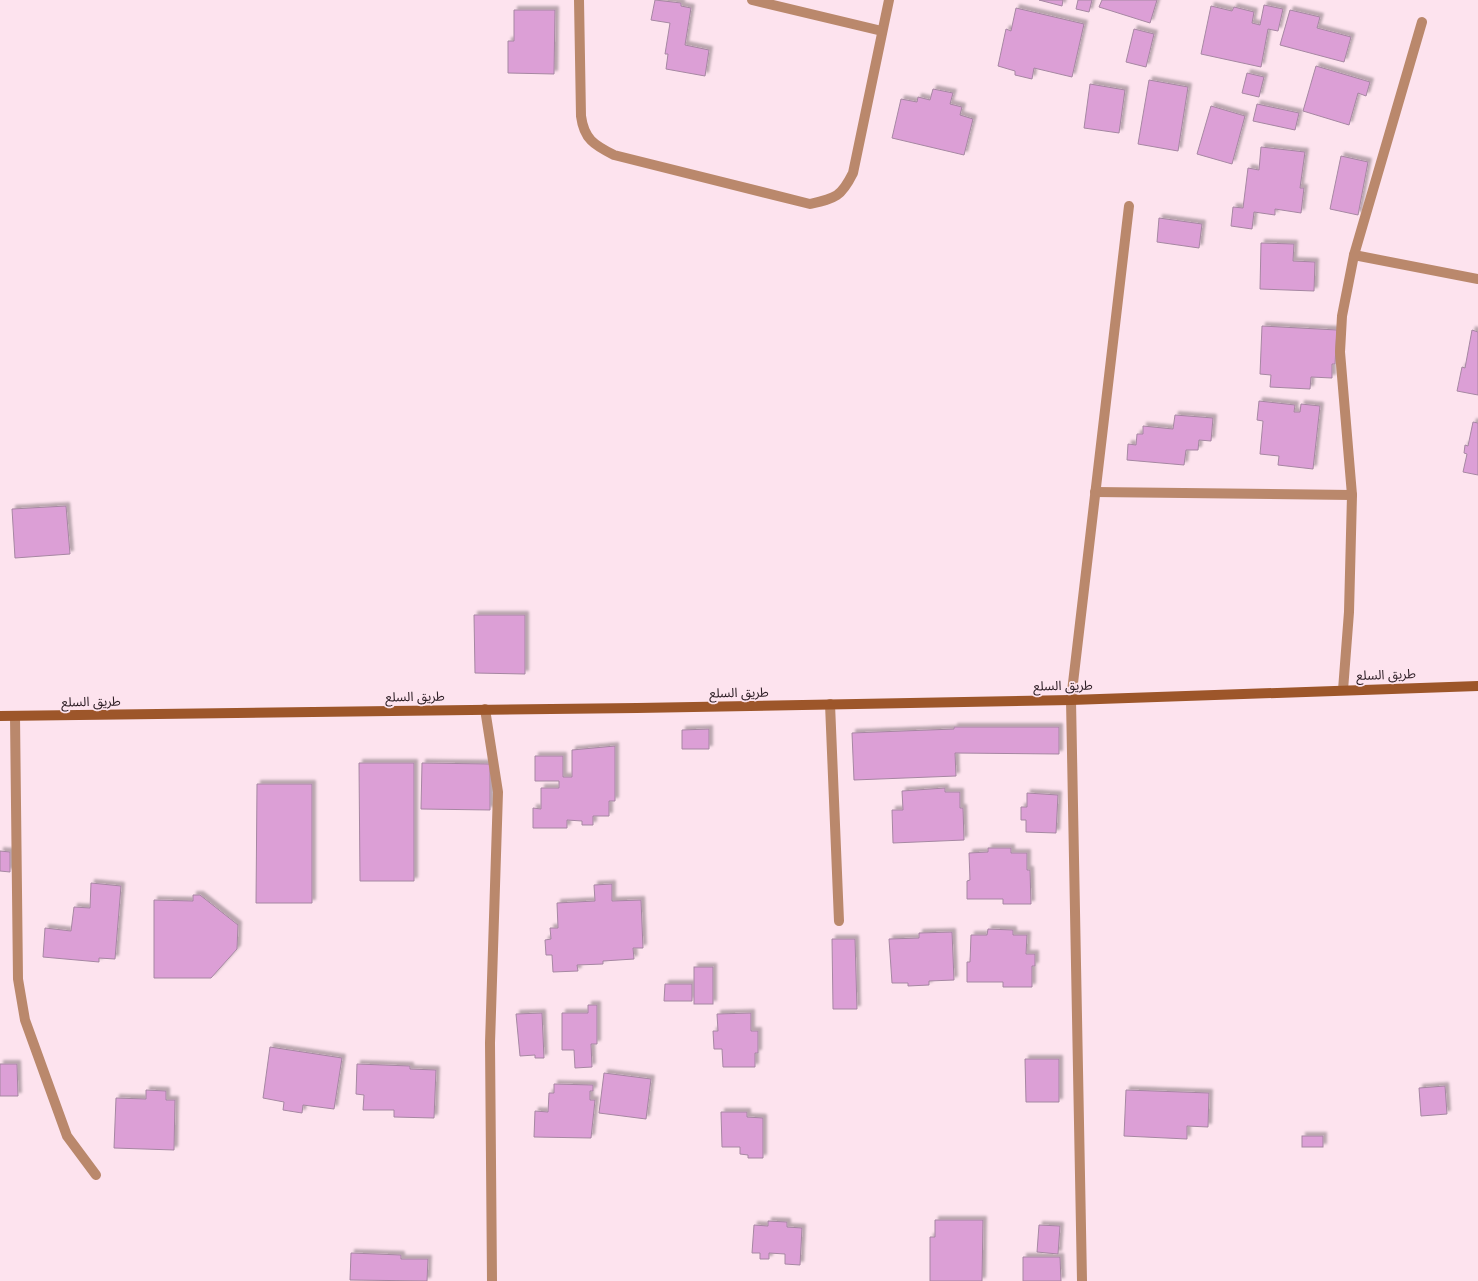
<svg xmlns="http://www.w3.org/2000/svg" width="1478" height="1281" viewBox="0 0 1478 1281" font-family="'Nunito Sans','Noto Sans Arabic',sans-serif">
  <defs>
    <filter id="shadow"><feDropShadow dx="3.5" dy="-3.5" stdDeviation="1" flood-color="#0004"/></filter>
  </defs>
  <rect width="100%" height="100%" fill="#fde3ee"/>
  <!-- building -->
  <g fill="#dc9fd6" stroke="#a687a2" filter="url(#shadow)">
    <polygon points="655,0 681,3 681,6 691,8 685,45 709,50 705,76 666,69 668,54 665,54 670,23 651,20"/>
    <polygon points="1039,0 1063,0 1062,6"/>
    <polygon points="1078,0 1092,0 1089,12 1076,9"/>
    <polygon points="1102,0 1157,0 1150,23 1099,7"/>
    <polygon points="1264,5 1283,9 1278,31 1268,29 1261,67 1201,54 1211,6 1232,11 1234,7 1254,12 1252,23 1260,25"/>
    <polygon points="1016,8 1084,24 1072,77 1034,68 1032,79 1015,75 1015,71 998,66 1006,29 1011,31"/>
    <polygon points="514,10 555,10 554,74 508,73 508,41 514,41"/>
    <polygon points="1290,10 1320,17 1317,28 1351,37 1344,62 1280,45"/>
    <polygon points="1134,29 1154,34 1146,67 1126,62"/>
    <polygon points="1316,66 1370,82 1366,96 1358,93 1349,125 1303,111"/>
    <polygon points="1247,73 1264,77 1259,97 1242,93"/>
    <polygon points="1149,80 1188,87 1178,151 1138,144"/>
    <polygon points="1090,84 1125,90 1119,133 1084,128"/>
    <polygon points="933,89 953,93 950,104 962,107 960,115 973,119 964,155 892,138 901,99 917,102 918,97 930,100"/>
    <polygon points="1257,104 1299,113 1295,130 1253,121"/>
    <polygon points="1211,106 1245,116 1232,164 1197,154"/>
    <polygon points="1261,147 1305,152 1300,188 1304,188 1301,213 1275,209 1275,215 1254,212 1252,229 1231,226 1233,207 1243,208 1248,168 1259,170"/>
    <polygon points="1341,156 1368,162 1358,215 1330,209"/>
    <polygon points="1159,218 1202,224 1199,248 1157,242"/>
    <polygon points="1261,243 1294,244 1293,261 1315,262 1314,291 1260,289"/>
    <polygon points="1262,326 1337,330 1335,364 1332,364 1332,378 1311,377 1310,389 1270,387 1271,375 1260,374"/>
    <polygon points="1472,330 1478,332 1478,395 1457,391 1462,367 1465,368"/>
    <polygon points="1259,401 1295,405 1294,412 1300,412 1301,404 1320,406 1313,469 1278,465 1279,456 1260,454 1263,421 1257,420"/>
    <polygon points="1175,415 1213,418 1211,441 1199,440 1198,450 1186,450 1184,465 1127,460 1128,444 1136,445 1137,434 1143,434 1143,426 1173,429"/>
    <polygon points="1473,422 1478,423 1478,475 1463,472 1467,454 1464,453 1465,445 1468,446"/>
    <polygon points="66,506 70,554 15,558 12,509"/>
    <polygon points="474,615 525,615 525,674 475,673"/>
    <polygon points="954,727 1059,727 1059,754 955,753 956,776 854,780 852,733 954,729"/>
    <polygon points="709,729 709,749 682,749 682,730"/>
    <polygon points="615,746 615,801 609,801 609,816 593,816 593,825 582,825 582,821 567,820 567,828 533,828 533,808 541,809 541,788 559,788 559,781 535,781 535,756 563,756 563,777 572,777 572,750"/>
    <polygon points="359,763 414,763 414,881 360,881"/>
    <polygon points="422,763 490,764 490,810 421,809"/>
    <polygon points="257,784 312,784 312,903 256,903"/>
    <polygon points="945,788 945,792 960,792 960,808 963,808 964,840 893,843 892,810 903,810 902,791"/>
    <polygon points="1027,793 1058,795 1056,833 1026,832 1026,820 1021,820 1021,807 1027,807"/>
    <polygon points="988,848 1011,848 1011,853 1027,853 1027,870 1030,870 1031,904 1003,904 1003,899 967,899 967,881 970,880 969,853 988,852"/>
    <polygon points="0,851 10,852 10,872 0,871"/>
    <polygon points="91,883 121,886 115,959 99,958 99,962 43,957 45,928 71,931 74,907 90,908"/>
    <polygon points="612,884 612,901 641,900 643,948 633,948 634,959 603,961 603,964 577,965 578,971 553,972 552,955 546,955 545,940 551,939 550,928 558,928 557,903 595,901 594,885"/>
    <polygon points="193,895 200,895 238,925 237,949 211,978 154,978 154,900 193,901"/>
    <polygon points="988,929 1013,930 1013,935 1027,935 1026,954 1035,954 1035,966 1032,966 1032,987 1003,987 1003,982 967,982 967,962 970,962 971,935 987,935"/>
    <polygon points="952,932 954,980 929,981 929,985 908,986 908,983 892,983 889,939 919,938 919,933"/>
    <polygon points="832,939 855,939 857,1009 833,1009"/>
    <rect x="694" y="967" width="19" height="37"/>
    <polygon points="665,984 692,984 692,1001 664,1001"/>
    <polygon points="588,1005 597,1005 597,1044 591,1044 592,1067 575,1068 574,1050 562,1050 562,1013 588,1013"/>
    <polygon points="542,1013 544,1058 535,1058 535,1055 520,1056 516,1014"/>
    <polygon points="751,1013 751,1031 758,1031 758,1053 755,1053 755,1067 723,1067 722,1049 714,1049 713,1031 718,1031 717,1014"/>
    <polygon points="270,1047 342,1058 334,1109 303,1105 302,1113 283,1110 284,1102 263,1098"/>
    <polygon points="1025,1059 1059,1059 1059,1102 1026,1102"/>
    <polygon points="0,1064 17,1064 18,1096 0,1096"/>
    <polygon points="357,1064 410,1066 410,1069 436,1070 434,1118 394,1117 394,1110 363,1110 364,1095 356,1094"/>
    <polygon points="604,1073 651,1079 646,1119 599,1113"/>
    <polygon points="554,1084 593,1085 593,1091 590,1091 590,1100 595,1100 591,1138 534,1137 535,1111 548,1112 549,1093 554,1093"/>
    <polygon points="1445,1086 1447,1114 1421,1116 1419,1088"/>
    <polygon points="146,1090 166,1091 166,1100 175,1100 174,1150 114,1148 116,1098 146,1099"/>
    <polygon points="1126,1090 1209,1093 1208,1127 1187,1126 1187,1139 1124,1136"/>
    <polygon points="721,1112 747,1112 747,1117 763,1118 763,1158 748,1158 748,1155 740,1154 740,1147 722,1147"/>
    <rect x="1302" y="1136" width="21" height="11"/>
    <polygon points="935,1220 983,1220 982,1281 930,1281 930,1237 935,1237"/>
    <polygon points="768,1221 787,1222 787,1227 802,1228 800,1265 785,1264 785,1254 769,1253 769,1259 760,1259 760,1253 752,1253 754,1225 768,1226"/>
    <polygon points="1039,1225 1060,1226 1058,1254 1037,1252"/>
    <polygon points="351,1253 401,1255 401,1259 428,1259 427,1281 350,1280"/>
    <polygon points="1023,1257 1060,1257 1061,1281 1023,1281"/>
  </g>
  <g fill="none" stroke-linecap="round" stroke-linejoin="round">
    <!-- street -->
    <g stroke="#ba886c" stroke-width="10">
      <path d="M579,0L581,116C584,139 594,145 614,155L810,204C836,198 841,197 853,173L889,0"/>
      <polyline points="752,0 882,31"/>
      <polyline points="1354,255 1478,279"/>
      <polyline points="1095,492 1352,495"/>
      <polyline points="1343,690 1349,612 1352,495 1340,352 1342,316 1354,255 1422,22"/>
      <polyline points="830,704 839,921"/>
      <polyline points="485,709 498,792 490,1043 492,1281"/>
      <polyline points="15,716 18,979 25,1020 67,1136 96,1175"/>
      <polyline points="1082,1281 1071,700 1129,206"/>
    </g>
    <!-- secondary -->
    <polyline stroke="#9d562a" stroke-width="10" points="0,716 637,708 1071,700 1478,686"/>
  </g>
  <g text-anchor="middle" dominant-baseline="central" stroke-width="3.5" stroke-linejoin="round" paint-order="stroke">
    <!-- street labels -->
    <g font-size="13" fill="#2a1b22" stroke="#fde3ee">
      <text transform="translate(1386 675) rotate(-2)">طريق السلع</text>
      <text transform="translate(1063 686) rotate(-1)">طريق السلع</text>
      <text transform="translate(739 693) rotate(-1)">طريق السلع</text>
      <text transform="translate(415 697) rotate(-1)">طريق السلع</text>
      <text transform="translate(91 702) rotate(-1)">طريق السلع</text>
    </g>
  </g>
</svg>
